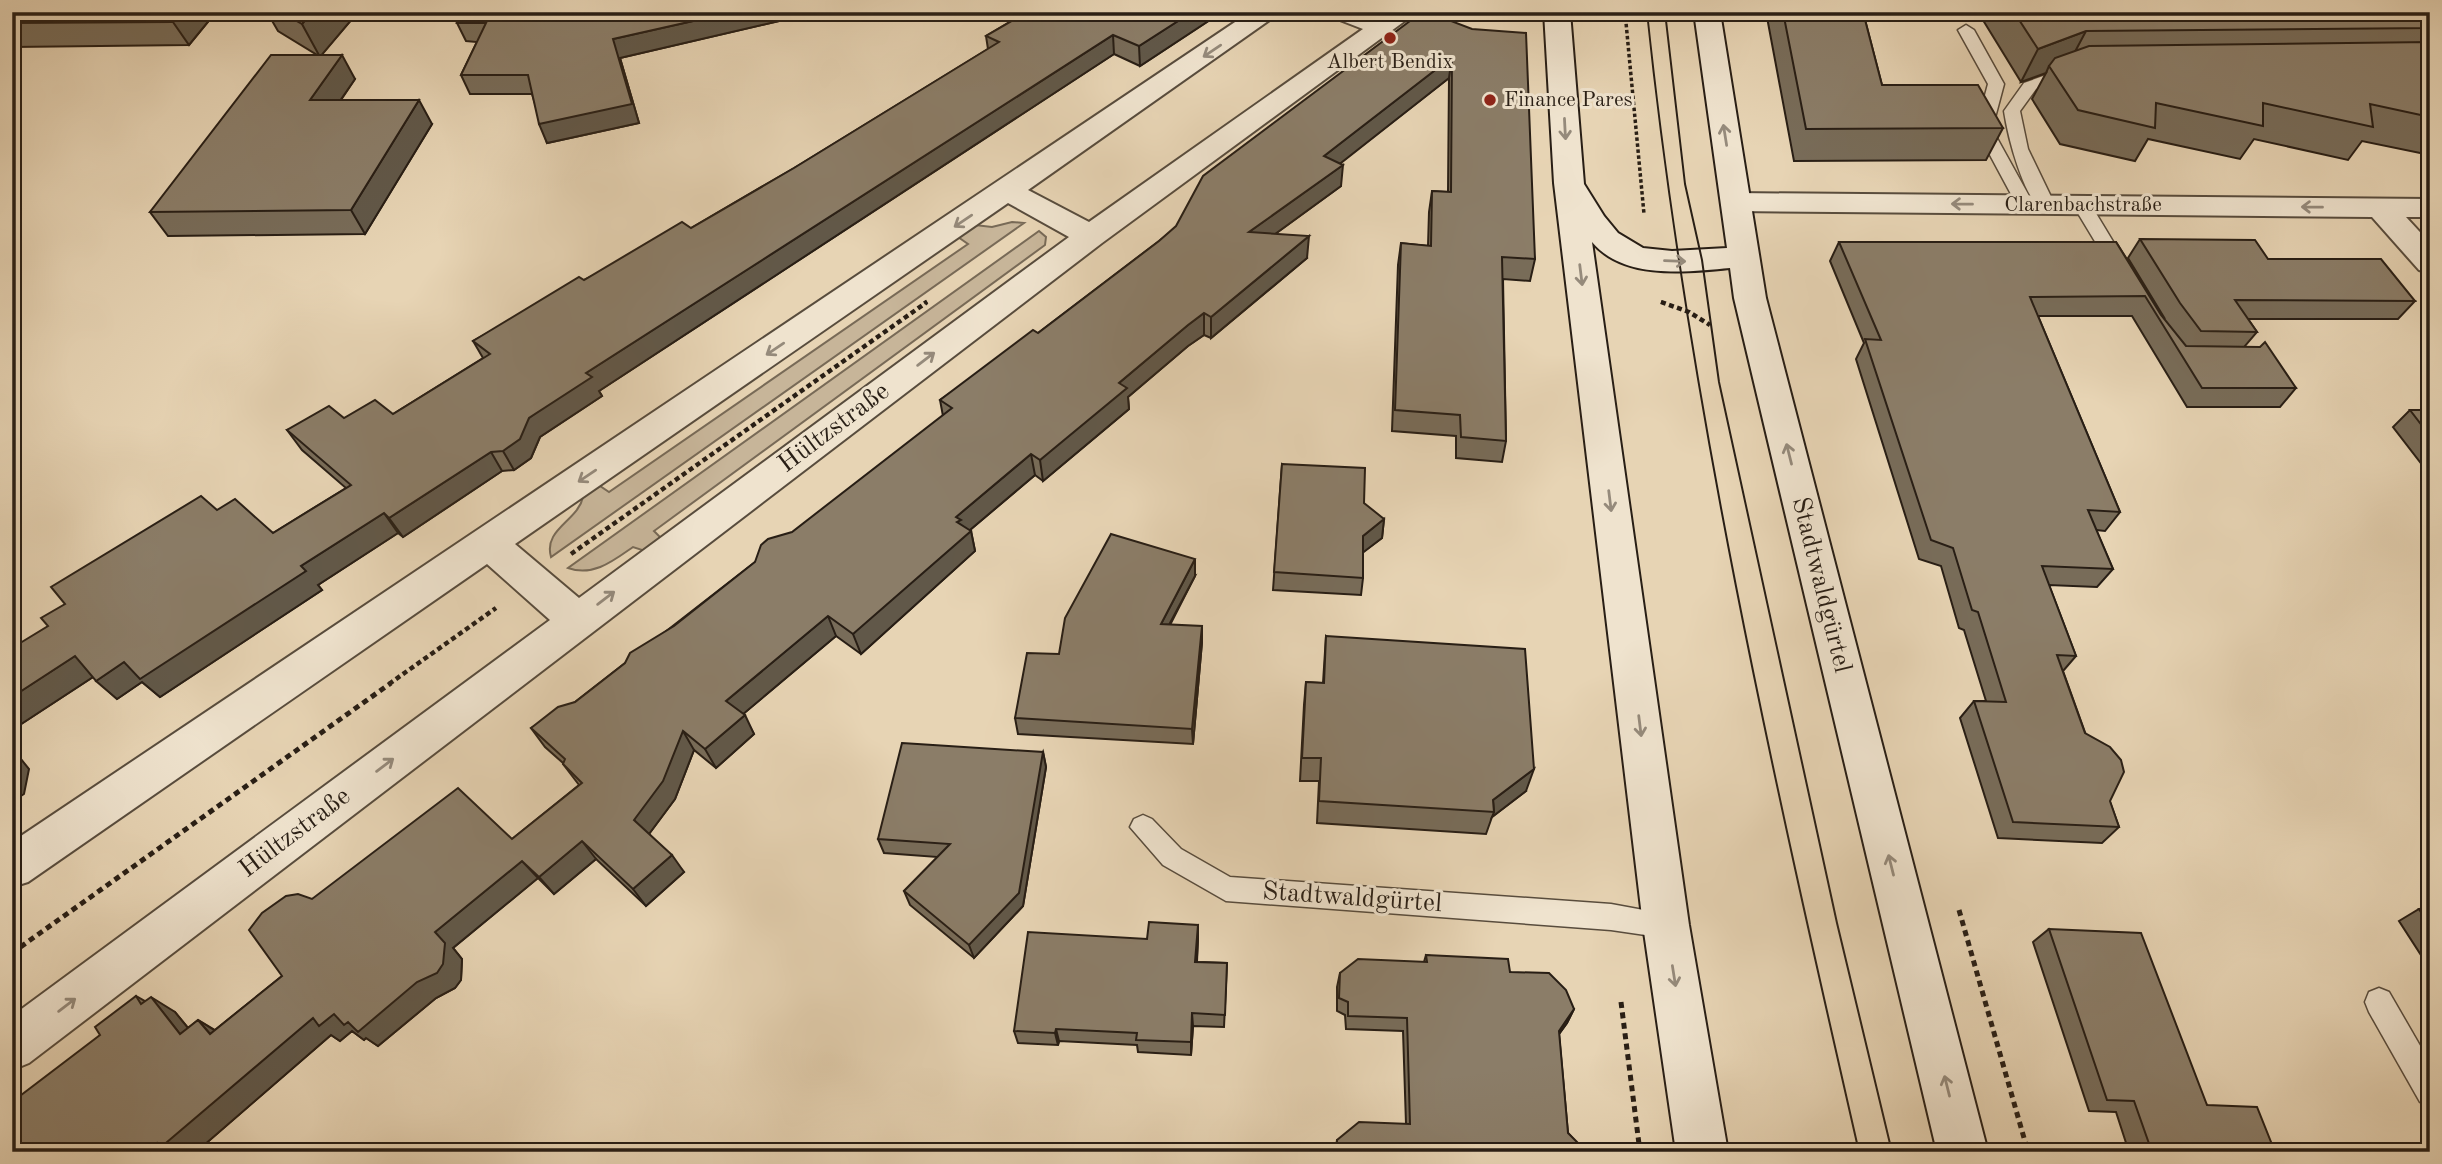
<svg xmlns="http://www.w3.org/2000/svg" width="2442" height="1164" viewBox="0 0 2442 1164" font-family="'Old Standard TT',serif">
  <rect width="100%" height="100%" fill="#e7d4b4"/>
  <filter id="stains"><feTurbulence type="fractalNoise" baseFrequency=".00286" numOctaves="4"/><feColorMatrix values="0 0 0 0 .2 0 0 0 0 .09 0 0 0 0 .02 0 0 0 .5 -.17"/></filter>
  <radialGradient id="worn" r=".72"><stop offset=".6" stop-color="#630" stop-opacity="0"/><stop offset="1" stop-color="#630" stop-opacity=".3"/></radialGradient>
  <!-- green -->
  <g fill="#c7b599" stroke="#786a57" stroke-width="2">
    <path d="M1012,222L1024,223L551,557C543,529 578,521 583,497L600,486L609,492L968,244L958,237L975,225L992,227Z"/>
    <path d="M1039,231L1046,237L1045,245L654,531L662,539L645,551L633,547C613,561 593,577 568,568Z"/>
  </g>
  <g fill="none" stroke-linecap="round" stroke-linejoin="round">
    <defs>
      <g id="service">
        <polygon points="1966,25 1974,30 2004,84 1992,129 2034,205 2031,209 2019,209 1976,129 1988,84 1958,30"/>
        <path d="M2071,66L2077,68V74L2036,89L2020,111L2028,149L2055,205L2046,211C2024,205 2007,132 2004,111L2024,83Z"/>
        <polygon points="2082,199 2091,205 2129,268 2127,272 2113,272 2111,268 2073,205"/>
        <polygon points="1143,815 1152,819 1181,849 1230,877 1611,904 1676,916 1680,925 1676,934 1666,938 1611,930 1226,901 1163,865 1130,827 1134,819"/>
        <polygon points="2379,988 2389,992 2430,1063 2430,1107 2420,1102 2369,1012 2365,1002 2369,992"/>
      </g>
      <g id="minor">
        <path d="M1250,12H1281L1028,190L1089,222L1363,29L1332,17L1328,12H1366L1380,17L1387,12H1417L1102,243L29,1063L12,1070V1016L550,620L487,564L28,882L12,887V842ZM1008,203L1069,237L579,598L515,544Z"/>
        <polygon points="1736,193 2430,199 2430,217 2406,217 2430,243 2430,273 2419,270 2372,217 1736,211 1725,209 1721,202 1725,195"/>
      </g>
      <path id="secondary" d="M1544,12H1570L1584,184L1604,216L1618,233L1643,248L1672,251L1727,248L1694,12H1720L1766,298L1988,1152H1937L1734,298L1730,268C1686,272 1624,280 1592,242L1689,925L1728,1152H1676L1643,925L1554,183Z"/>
    </defs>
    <!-- service casing -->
    <use href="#service" stroke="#584c3d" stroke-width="3"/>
    <!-- minor casing -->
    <use href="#minor" stroke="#584c3d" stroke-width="4"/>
    <!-- secondary casing -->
    <use href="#secondary" stroke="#281e15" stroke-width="4"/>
    <!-- path-far2 -->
    <g stroke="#281e15" stroke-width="3.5" stroke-dasharray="3.5 2.5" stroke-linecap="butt">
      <polyline points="1625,12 1644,214"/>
      <polyline points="1661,302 1665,303"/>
      <polyline points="924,303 929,300"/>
    </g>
    <!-- path-far1 -->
    <g stroke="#281e15" stroke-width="4.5" stroke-dasharray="5 3.5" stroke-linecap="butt">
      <polyline points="1661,302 1689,312 1710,325"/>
      <polyline points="571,554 927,302"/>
      <polyline points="389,684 496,608"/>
    </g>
    <!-- path -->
    <g stroke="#281e15" stroke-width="5" stroke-dasharray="6 4.5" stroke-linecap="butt">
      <polyline points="1959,910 2028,1152"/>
      <polyline points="12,953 391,683"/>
      <polyline points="1621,1002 1640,1152"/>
    </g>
    <!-- service -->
    <use href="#service" fill="#efe3ce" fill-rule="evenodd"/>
    <!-- minor -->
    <use href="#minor" fill="#efe3ce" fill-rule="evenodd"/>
    <!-- secondary -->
    <use href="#secondary" fill="#efe3ce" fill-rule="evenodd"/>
    <!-- tram -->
    <g stroke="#281e15" stroke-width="2">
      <path d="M1647,12C1687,396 1773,776 1859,1152"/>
      <polyline points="1665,12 1685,184 1702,260 1719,382 1837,923 1892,1152"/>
    </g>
  </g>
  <!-- wall -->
  <g fill="#786c59" stroke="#281e15" stroke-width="2">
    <polygon points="12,12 216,12 189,45 12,47"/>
    <polygon points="267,12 358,12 321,55 355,79 341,100 432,124 365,234 168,236 150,212 317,55 278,31"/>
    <polygon points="1027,12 1222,12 1140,66 1114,54 599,391 602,396 540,437 531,458 514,470 502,471 403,537 398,533 318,585 322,590 160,697 142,682 117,699 93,677 12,730 48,626 217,510 273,533 346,488 302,450 287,430 344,418 393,414 483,358 473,341 584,280 691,228 794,168 988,49 986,36"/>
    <polygon points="1446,12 1535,259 1530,281 1503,279 1506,441 1502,462 1456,458 1456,436 1392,431 1398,265 1401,243 1428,246 1429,212 1432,191 1448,192 1449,78 1340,163 1341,186 1275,234 1307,258 1211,338 1204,335 1188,346 1128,397 1129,409 1043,481 1035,475 970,530 971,531 975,551 861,654 836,636 743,714 754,734 716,768 694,750 675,799 649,834 684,872 646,906 596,859 554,894 538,878 453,948 462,959 461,980 455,988 436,998 378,1046 366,1038 364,1040 352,1031 340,1041 331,1035 196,1152 12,1152 100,1035 136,996 145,1001 175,1012 188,1028 198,1020 215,1030 282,976 312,899 512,839 579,785 563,764 563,763 545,747 531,728 575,702 943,416 940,400 1038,333 1159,241"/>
    <polygon points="1766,12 1863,12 1882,85 2003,128 1986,160 1794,161"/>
    <polygon points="1978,12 2430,12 2430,155 2362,141 2348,160 2254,139 2240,159 2148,139 2135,161 2060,144 2032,99 2046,73 2021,82"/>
    <polygon points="788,19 620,58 639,123 547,143 532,94 470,94 461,75 477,42 466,41 457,23"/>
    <polygon points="2140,239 2268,259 2415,301 2398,319 2248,319 2257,332 2244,347 2296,388 2280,407 2187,407 2132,316 2038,316 2120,512 2105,531 2096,530 2113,569 2097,587 2049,585 2076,656 2063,671 2119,827 2102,843 1998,838 1960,718 1974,701 1986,701 1964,630 1959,628 1941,566 1919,559 1856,359 1864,343 1830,261 1839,242 2116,242 2165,319 2128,258"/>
    <polygon points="2410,410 2430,410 2430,475 2393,427"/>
    <polygon points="1282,464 1384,519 1382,538 1363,552 1363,578 1361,595 1273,590"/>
    <polygon points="1195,576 1170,625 1202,642 1193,744 1018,734 1015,718 1059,654"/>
    <polygon points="1326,636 1526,791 1492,817 1486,834 1317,823 1319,781 1300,781 1304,705 1306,682 1323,683"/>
    <polygon points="1043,752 1046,767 1023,906 974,958 910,905 904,891 938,857 884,853 878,839"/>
    <polygon points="2430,908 2430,969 2399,921 2419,909"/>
    <polygon points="1198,925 1198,938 1197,962 1227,963 1224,1027 1193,1026 1191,1055 1138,1052 1137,1045 1059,1041 1058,1045 1018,1043 1014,1031 1147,939"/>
    <polygon points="2049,929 2207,1105 2275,1152 2129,1152 2116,1112 2089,1111 2033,942"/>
    <polygon points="1426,955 1510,972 1574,1009 1567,1023 1559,1034 1568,1133 1585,1152 1335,1152 1337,1140 1406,1124 1403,1031 1346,1029 1345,1015 1337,1011 1337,987 1340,973 1424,962"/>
  </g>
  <!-- shaded-wall -->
  <g fill="#615849" stroke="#281e15" stroke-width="2">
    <polygon points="181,12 216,12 189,45 173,22"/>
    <polygon points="312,12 358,12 320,57 302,24"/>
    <polygon points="733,12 790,12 788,19 620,58 639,123 547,143 539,124 613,39"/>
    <polygon points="1192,12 1222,12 1140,66 1139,46"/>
    <polygon points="2086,31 2069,63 2049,66 2046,73 2021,82 2038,49"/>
    <polygon points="1113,35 1114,54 599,391 602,396 540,437 531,458 514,470 503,451 529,418 586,373"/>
    <polygon points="342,55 355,79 324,124 310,100"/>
    <polygon points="1452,57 1449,78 1323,177 1324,156"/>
    <polygon points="419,100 432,124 365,234 351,210"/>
    <polygon points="1343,165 1341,186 1249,253 1249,232"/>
    <polygon points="1309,236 1307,258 1211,338 1211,317"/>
    <polygon points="1204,313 1204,335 1188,346 1128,397 1129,409 1043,481 1040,460 1119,383 1188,325"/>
    <polygon points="491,452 502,471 403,537 389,518"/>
    <polygon points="1031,454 1035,475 964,535 971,531 975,551 861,654 853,634 956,517"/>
    <polygon points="384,513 398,533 318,585 322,590 160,697 142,682 117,699 96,681 124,662 301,566"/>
    <polygon points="1384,519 1382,538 1361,554 1363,536"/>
    <polygon points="1195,559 1195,576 1161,640 1161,624"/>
    <polygon points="828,616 836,636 736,720 726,701"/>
    <polygon points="1202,626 1202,642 1193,744 1192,729"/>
    <polygon points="75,656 96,675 12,730 12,697"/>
    <polygon points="745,715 754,734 716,768 705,749"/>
    <polygon points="683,731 694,750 675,799 646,838 634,820"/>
    <polygon points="12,748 29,769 24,794 12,802"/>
    <polygon points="1043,752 1046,767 1023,906 974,958 969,945"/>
    <polygon points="1534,769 1526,791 1492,817 1494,812 1493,800"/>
    <polygon points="582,841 596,859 554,894 539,877"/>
    <polygon points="672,855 684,872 646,906 633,889"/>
    <polygon points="522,861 538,878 453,948 462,959 461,980 455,988 436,998 378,1046 366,1038 364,1040 352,1031 340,1041 331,1035 196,1152 146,1152 313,1018 435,932"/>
    <polygon points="1198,925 1198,938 1196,975 1195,962"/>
    <polygon points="151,997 175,1012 205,1049 180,1034"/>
    <polygon points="1574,1009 1567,1023 1552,1044 1559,1031"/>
    <polygon points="1192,1013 1193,1026 1191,1055 1191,1042"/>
    <polygon points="198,1020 222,1035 210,1034"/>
    <polygon points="1056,1029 1059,1041 1058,1045 1055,1033"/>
  </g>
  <!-- building -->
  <g fill="#8b7d68" stroke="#281e15" stroke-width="2">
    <polygon points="12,12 181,12 173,22 12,23"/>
    <polygon points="281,12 312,12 302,24"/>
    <polygon points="464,12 733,12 613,39 632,104 539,124 528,75 461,75 486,23 457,23"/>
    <polygon points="1027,12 1192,12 1139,46 1113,35 586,373 592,377 529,418 520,439 503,451 491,452 389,518 384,513 301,566 306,571 140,679 124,662 96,681 75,656 12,697 12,648 48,626 41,618 65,604 51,587 201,496 217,510 235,499 273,533 351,485 287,430 329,406 344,418 375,400 393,414 490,354 473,341 579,277 584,280 682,222 691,228 794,168 999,42 986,36"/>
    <polygon points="1422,12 1446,12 1451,21 1472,29 1526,33 1535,259 1502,257 1506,441 1461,437 1460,415 1395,410 1401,243 1431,246 1432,191 1451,192 1452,57 1324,156 1343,165 1249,232 1309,236 1211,317 1204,313 1188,325 1119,383 1127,388 1040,460 1031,454 956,517 961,520 957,522 971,531 853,634 828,616 726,701 745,715 705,749 683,731 663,781 634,820 672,855 633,889 582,841 539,877 522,861 435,932 445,943 443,964 437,973 417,982 358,1032 348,1022 344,1025 334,1014 319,1026 313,1018 160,1148 157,1143 146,1152 12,1152 12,1102 100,1035 95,1027 136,996 141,1004 151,997 180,1034 198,1020 210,1034 282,976 249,930 262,913 286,896 298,894 312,899 458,788 512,839 582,783 563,764 565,759 531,728 558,707 575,702 625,663 630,653 674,626 755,562 761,545 768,539 792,532 952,408 940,400 1033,330 1038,333 1159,241 1176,226 1203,176"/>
    <polygon points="1783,12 1863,12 1882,85 1978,85 2003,128 1806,129"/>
    <polygon points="2014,12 2430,12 2430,28 2086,31 2038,49"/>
    <polygon points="2430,42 2430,117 2370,104 2373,127 2263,103 2263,126 2156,103 2155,128 2078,110 2049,66 2055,58 2089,46"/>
    <polygon points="271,55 342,55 310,100 419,100 351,210 150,212"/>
    <polygon points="2140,239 2255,240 2268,259 2381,259 2415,301 2235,300 2257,332 2201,331 2180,303"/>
    <polygon points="1839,242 2116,242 2161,315 2186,346 2260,347 2265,342 2296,388 2202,388 2145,296 2030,297 2120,512 2088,510 2113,569 2042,566 2076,656 2057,655 2085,733 2110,747 2121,760 2124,772 2110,801 2119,827 2013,822 1974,701 2006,702 1978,612 1972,610 1953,548 1931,540 1865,339 1881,340"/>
    <polygon points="2410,410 2430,410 2430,436"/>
    <polygon points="1282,464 1365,468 1364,503 1384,519 1363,536 1363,578 1274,572"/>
    <polygon points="1111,534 1195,559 1161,624 1202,626 1192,729 1015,718 1027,653 1059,654 1065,618"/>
    <polygon points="1326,636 1525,649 1534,769 1493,800 1494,812 1319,801 1321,758 1302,758 1306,682 1324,683"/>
    <polygon points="902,743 1043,752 1019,893 969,945 904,891 950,844 878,839"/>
    <polygon points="2430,908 2430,926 2419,909"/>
    <polygon points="1149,922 1198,925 1195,962 1227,963 1225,1015 1192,1013 1191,1042 1136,1040 1137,1033 1056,1029 1055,1033 1014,1031 1028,932 1147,939"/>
    <polygon points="2049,929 2141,933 2207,1105 2257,1107 2275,1152 2152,1152 2134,1101 2107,1100"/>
    <polygon points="1426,955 1508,959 1510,972 1549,973 1566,990 1574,1009 1559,1031 1568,1133 1584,1149 1585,1152 1337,1152 1337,1140 1359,1122 1410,1124 1407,1018 1348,1016 1348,1002 1339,998 1340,973 1358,959 1427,962"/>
  </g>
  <!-- one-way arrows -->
  <defs><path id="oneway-shaft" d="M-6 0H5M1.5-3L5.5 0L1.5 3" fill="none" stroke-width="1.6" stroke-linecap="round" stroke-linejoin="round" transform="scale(1.75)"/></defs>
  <g stroke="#958a7b">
    <use href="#oneway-shaft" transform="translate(1212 51) rotate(146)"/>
    <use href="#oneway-shaft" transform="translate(1565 129) rotate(87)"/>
    <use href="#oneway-shaft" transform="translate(1725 135) rotate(-99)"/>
    <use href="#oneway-shaft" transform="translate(1962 204) rotate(-179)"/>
    <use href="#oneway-shaft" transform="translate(2312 207) rotate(-179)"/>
    <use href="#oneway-shaft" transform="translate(963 221) rotate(146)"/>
    <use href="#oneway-shaft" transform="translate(1675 261) rotate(2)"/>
    <use href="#oneway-shaft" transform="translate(1581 275) rotate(83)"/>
    <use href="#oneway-shaft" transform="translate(775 349) rotate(146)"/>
    <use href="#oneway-shaft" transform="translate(926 359) rotate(-37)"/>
    <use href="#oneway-shaft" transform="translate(1789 454) rotate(-104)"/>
    <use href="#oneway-shaft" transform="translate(587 476) rotate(146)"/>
    <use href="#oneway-shaft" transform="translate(1610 501) rotate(83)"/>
    <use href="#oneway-shaft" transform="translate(606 598) rotate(-37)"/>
    <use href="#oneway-shaft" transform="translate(1640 726) rotate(83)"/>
    <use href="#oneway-shaft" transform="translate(385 765) rotate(-37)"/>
    <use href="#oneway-shaft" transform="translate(1891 865) rotate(-104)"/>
    <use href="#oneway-shaft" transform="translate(1674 976) rotate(81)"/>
    <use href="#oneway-shaft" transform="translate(67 1005) rotate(-37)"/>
    <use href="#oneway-shaft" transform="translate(1947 1086) rotate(-104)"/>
  </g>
  <!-- markers -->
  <g fill="#8f2418" stroke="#efe3ce" stroke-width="2.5">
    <circle cx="1390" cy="38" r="7"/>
    <circle cx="1490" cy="100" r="7"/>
  </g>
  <g text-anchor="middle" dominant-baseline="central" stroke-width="6" stroke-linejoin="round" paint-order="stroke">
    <!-- far-poi labels -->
    <g font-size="21" fill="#281e15" stroke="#efe3ce">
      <text x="1390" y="62">Albert Bendix</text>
      <text x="1504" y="100" text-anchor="start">Finance Pares</text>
    </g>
    <!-- far-street labels -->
    <g font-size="21" fill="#281e15" stroke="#efe3ce">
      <text x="2083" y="205">Clarenbachstraße</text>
    </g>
    <!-- street labels -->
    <g font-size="26" fill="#281e15" stroke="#efe3ce">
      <text transform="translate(834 428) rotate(-37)">Hültzstraße</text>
      <text transform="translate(1821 585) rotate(76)">Stadtwaldgürtel</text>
      <text transform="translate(295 833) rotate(-37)">Hültzstraße</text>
      <text transform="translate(1352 898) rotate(4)">Stadtwaldgürtel</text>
    </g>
  </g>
  <!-- margin -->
  <rect width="2442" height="1164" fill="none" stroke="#e7d4b4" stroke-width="42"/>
  <rect x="14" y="14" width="2414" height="1136" fill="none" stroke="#281e15" stroke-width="3.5"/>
  <rect x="21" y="21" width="2400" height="1122" fill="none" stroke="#281e15" stroke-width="2"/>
  <rect width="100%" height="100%" filter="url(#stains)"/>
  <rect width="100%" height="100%" fill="url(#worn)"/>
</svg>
